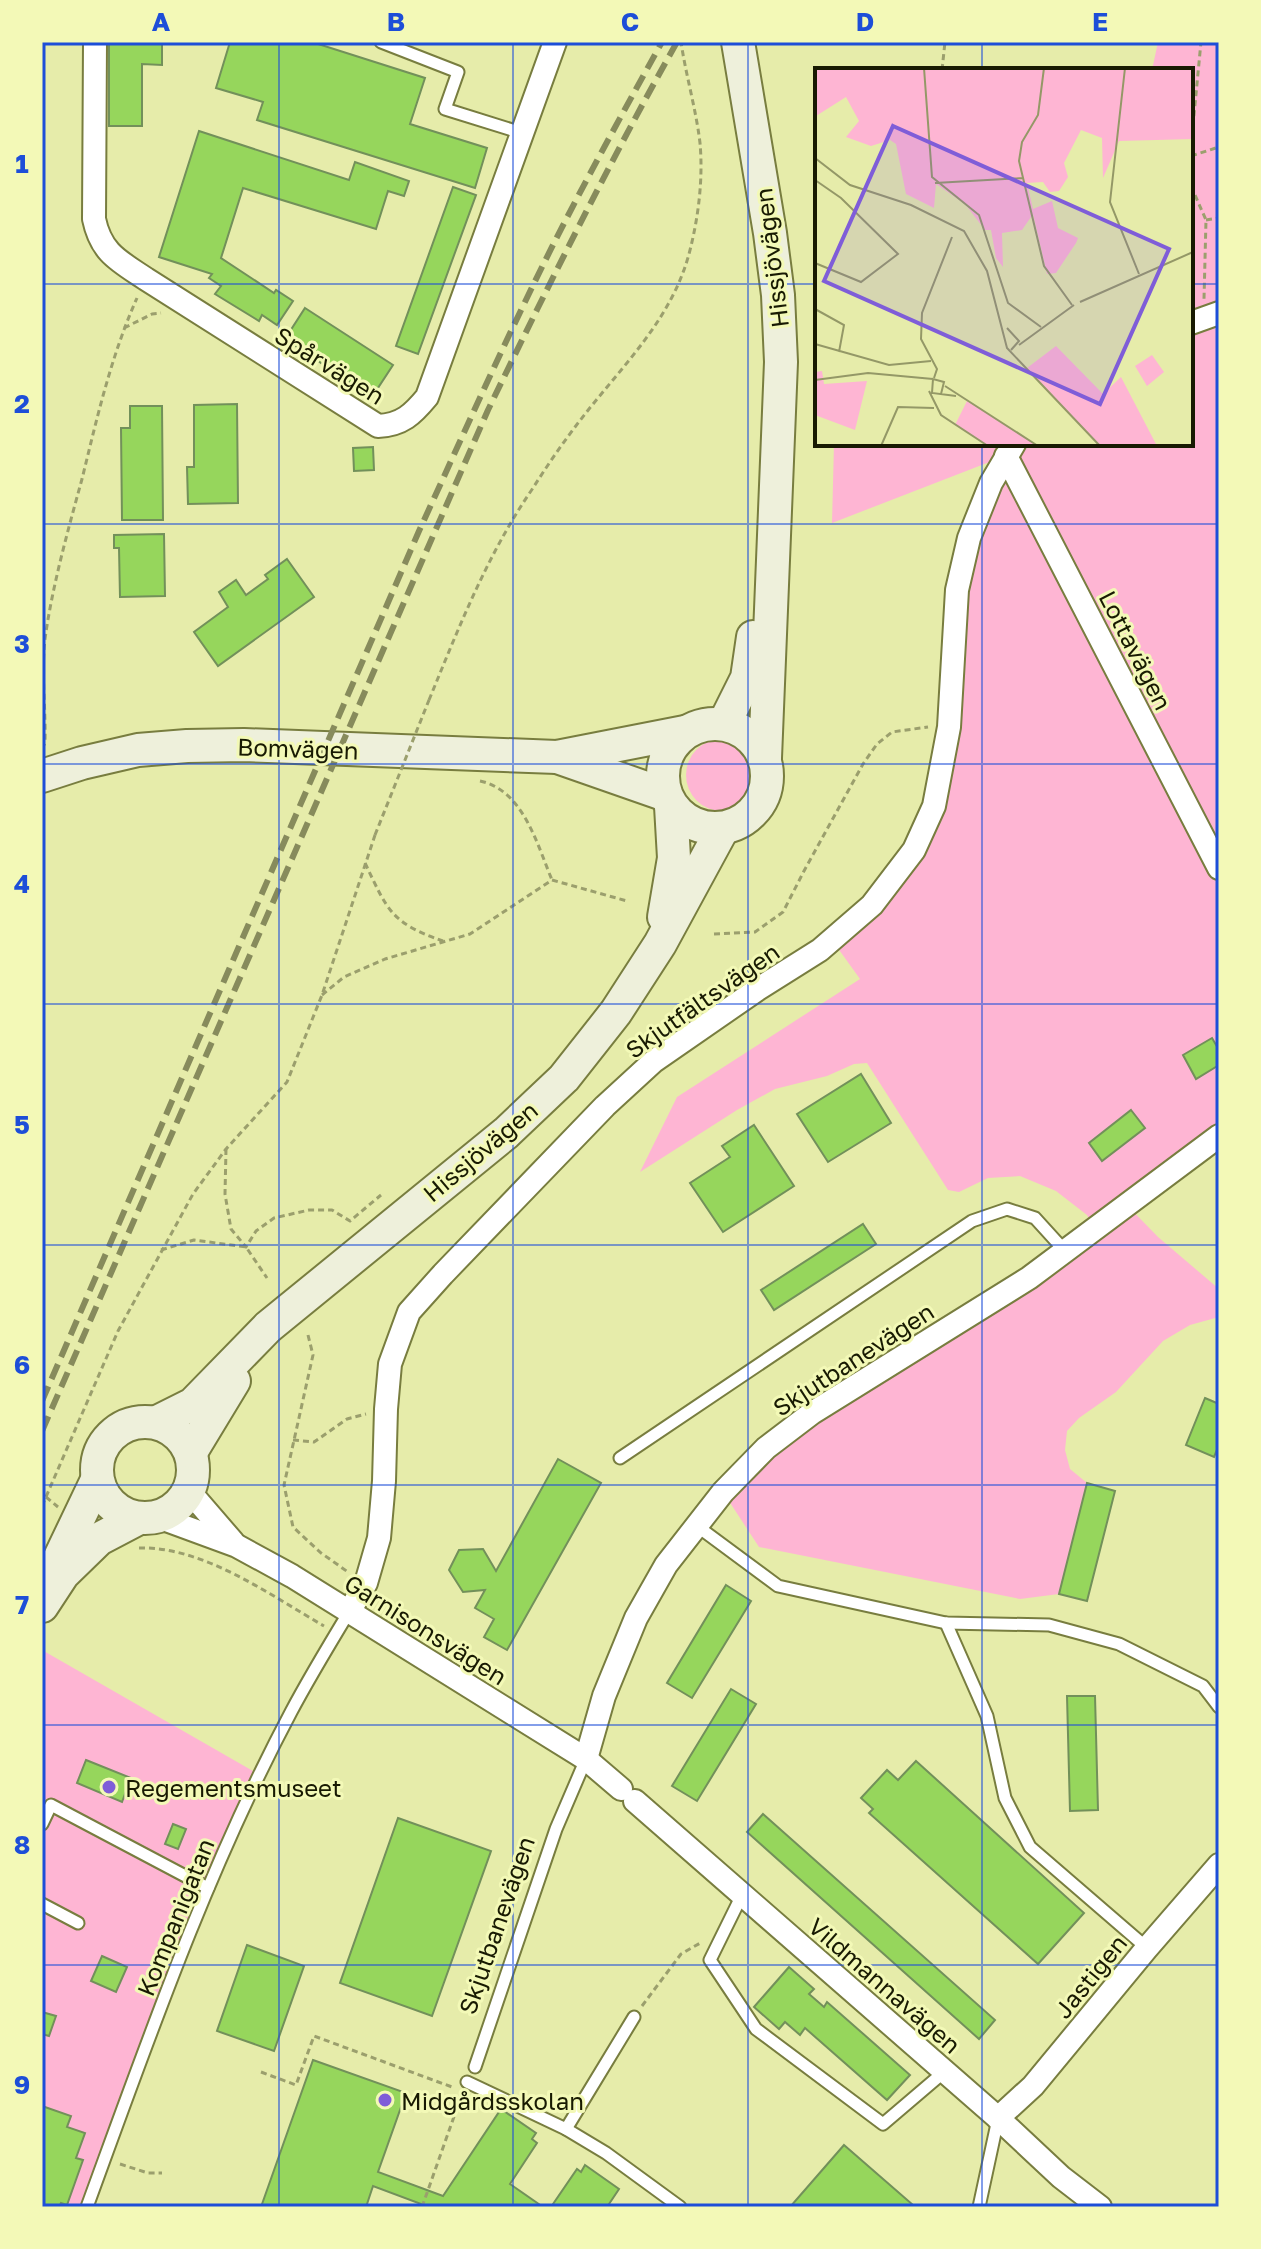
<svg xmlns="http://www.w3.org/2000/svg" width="1261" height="2249" viewBox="0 0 1261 2249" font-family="'Golos Text',sans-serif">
  <rect width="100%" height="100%" fill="#e6ecaa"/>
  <!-- green -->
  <g fill="#feb5d3">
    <polygon points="1158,42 1219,42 1219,1134 1121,1199 1158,1237 1219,1289 1219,1317 1190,1325 1163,1341 1116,1392 1079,1418 1067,1431 1065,1450 1070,1469 1087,1483 1059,1594 1020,1599 759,1547 723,1492 766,1448 1095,1228 1087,1215 1056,1191 1020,1176 988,1178 959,1192 948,1190 867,1063 854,1064 827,1076 775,1089 737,1110 640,1172 677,1097 860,979 832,940 934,806 957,590 1005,456 832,523 834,444 1191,444 1191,70 1152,70"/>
    <circle cx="722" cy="775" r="36"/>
    <polygon points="42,1650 260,1775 204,1898 87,2207 42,2207"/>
  </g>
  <!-- building -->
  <g fill="#96d65c" stroke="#72905a" stroke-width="2">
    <polygon points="109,42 162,42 162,65 142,64 142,126 109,126"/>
    <polygon points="230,42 312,42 425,78 410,124 487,148 475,188 257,120 263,102 216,88"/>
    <polygon points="199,131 349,180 355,162 409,181 404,196 388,191 376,229 243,188 221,258 274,293 276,290 293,301 277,325 262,315 259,321 215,294 221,286 209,278 212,274 159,257"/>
    <polygon points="453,187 476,195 418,354 396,346"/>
    <polygon points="305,308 393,365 372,397 285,339"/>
    <polygon points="237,404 238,503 188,504 187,467 194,467 194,405"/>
    <polygon points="130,406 162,406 163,520 122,520 121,428 130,428"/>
    <polygon points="373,447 374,470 354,471 353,448"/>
    <polygon points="164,534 165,596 120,597 119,548 114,548 114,535"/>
    <polygon points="287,559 314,597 218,666 194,632 228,607 219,592 236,580 246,595 268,579 265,575"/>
    <polygon points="1212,1038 1219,1050 1219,1065 1196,1079 1183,1055"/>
    <polygon points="861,1074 891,1123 828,1162 797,1114"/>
    <polygon points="1131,1110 1145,1128 1102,1161 1089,1143"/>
    <polygon points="754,1125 794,1186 723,1232 690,1183 730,1157 722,1146"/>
    <polygon points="863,1224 876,1244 774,1310 761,1290"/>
    <polygon points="1205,1398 1219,1404 1219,1445 1214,1457 1186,1445"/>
    <polygon points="558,1459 601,1483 507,1650 484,1637 494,1619 475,1608 485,1590 463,1592 449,1570 459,1550 483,1549 496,1571"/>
    <polygon points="1087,1483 1115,1491 1087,1601 1059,1594"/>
    <polygon points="726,1585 751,1601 692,1698 667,1683"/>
    <polygon points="731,1689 756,1704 697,1801 672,1786"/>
    <polygon points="1067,1696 1095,1696 1098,1810 1070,1811"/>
    <polygon points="86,1760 131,1778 122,1802 77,1783"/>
    <polygon points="916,1761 1084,1913 1038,1964 869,1813 873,1809 861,1798 887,1770 898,1780"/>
    <polygon points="763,1814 995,2020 979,2039 747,1832"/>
    <polygon points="398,1818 491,1851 432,2016 340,1983"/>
    <polygon points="173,1824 186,1829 178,1849 165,1844"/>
    <polygon points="247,1945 304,1966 274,2051 217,2031"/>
    <polygon points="102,1956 127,1967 116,1992 91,1981"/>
    <polygon points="1096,1962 1106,1970 1092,1988 1082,1980"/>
    <polygon points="789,1967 814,1989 809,1994 824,2007 827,2002 910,2075 887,2100 805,2028 800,2035 785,2022 779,2029 754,2007"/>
    <polygon points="42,2012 56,2016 49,2036 42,2034"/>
    <polygon points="313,2060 406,2093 378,2172 443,2196 501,2109 536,2133 532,2139 537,2143 510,2184 543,2207 429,2207 373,2186 366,2207 261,2207"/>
    <polygon points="42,2106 71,2116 67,2127 85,2133 76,2158 83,2160 67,2205 61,2203 59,2207 42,2207"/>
    <polygon points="844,2145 913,2205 911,2207 790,2207"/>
    <polygon points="585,2165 619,2189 607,2207 551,2207 577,2169 581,2172"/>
  </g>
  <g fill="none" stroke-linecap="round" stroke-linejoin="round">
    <defs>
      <g id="lane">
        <polyline points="381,42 458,72 445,109 522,133"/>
        <polyline points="620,1458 972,1221 1007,1209 1035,1218 1065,1251"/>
        <polyline points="697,1526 778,1586 946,1623 1049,1625 1119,1644 1203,1686 1219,1707"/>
        <polyline points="946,1623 987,1716 1005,1798 1030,1847 1147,1948"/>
        <polyline points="42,1824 51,1805 208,1888"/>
        <polyline points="742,1895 710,1960 756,2029 883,2124 944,2072"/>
        <polyline points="42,1904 78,1923"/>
        <polyline points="475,2067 556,1829 586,1759"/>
        <polyline points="467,2082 566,2129 606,2153 680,2207"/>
        <polyline points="566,2129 634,2017"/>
        <path d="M87,2207C148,2040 207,1870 291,1712C309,1678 329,1645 349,1612"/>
        <polyline points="979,2207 998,2119"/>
      </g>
      <g id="street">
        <path d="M95,42L94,219C101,253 119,261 146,279L378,426C402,425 413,414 427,397L555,42"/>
        <polyline points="1191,323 1219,313"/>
        <polyline points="1006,456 1219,868"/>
        <polyline points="189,1491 233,1542"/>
        <polyline points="158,1517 237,1546 292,1576 586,1759 621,1789"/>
        <polyline points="349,1612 366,1583 379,1538 384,1481 386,1409 390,1364 409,1312 443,1274 605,1106 654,1061 758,989 820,950 872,905 914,850 934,806 949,727 957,590 969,538 991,483 1014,444"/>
        <polyline points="586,1759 604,1696 636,1618 666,1565 723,1492 766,1448 812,1413 1029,1278 1219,1136"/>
        <polyline points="635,1801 998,2118 1061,2177 1100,2207"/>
        <polyline points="998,2118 1033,2086 1147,1948 1219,1865"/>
      </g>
      <g id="secondary">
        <polyline points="738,42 770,233 778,295 781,362 765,758"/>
        <circle cx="715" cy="776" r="52"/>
        <polyline points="724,724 747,678 753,637"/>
        <polyline points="560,758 666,795"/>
        <polyline points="42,776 82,763 138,750 187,746 244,745 557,757 685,732"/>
        <polyline points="664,917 674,858 671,806"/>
        <polyline points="157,1422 193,1404 268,1327 506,1133 564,1078 616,1012 660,944 723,828"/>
        <circle cx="145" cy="1470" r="48"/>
        <polyline points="191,1452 234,1381"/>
        <polyline points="52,1574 97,1480"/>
        <polyline points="42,1606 63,1574 99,1539 139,1518"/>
      </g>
    </defs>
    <!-- lane casing -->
    <use href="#lane" stroke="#787d3f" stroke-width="15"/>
    <!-- street casing -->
    <use href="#street" stroke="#787d3f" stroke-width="26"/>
    <!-- secondary casing -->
    <use href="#secondary" stroke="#787d3f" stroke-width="36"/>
    <!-- path -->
    <g stroke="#9b9f6d" stroke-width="3" stroke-dasharray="6 4" stroke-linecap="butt">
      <polyline points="942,70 945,42"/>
      <polyline points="1191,146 1201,42"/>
      <polyline points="1191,156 1219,147"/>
      <polyline points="1191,186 1206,220 1204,299"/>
      <polyline points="1206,220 1219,218"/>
      <polyline points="124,328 152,314 161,313"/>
      <path d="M429,700C459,627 488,553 533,488C550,461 569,434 589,409C630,358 676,312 691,246C699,213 703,177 700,143C696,109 686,76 681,42"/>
      <path d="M42,749L45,743C46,708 41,674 45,639C52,587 68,530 82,479C97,418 111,356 137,298"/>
      <path d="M480,781C523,790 537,844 552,880"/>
      <path d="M365,863C388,911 391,923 443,941"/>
      <polyline points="714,934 755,932 783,912 804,871 863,764 877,744 892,732 928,727"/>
      <polyline points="322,995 344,977 385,959 470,934 552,880 627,901"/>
      <polyline points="226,1149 225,1194 231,1229 246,1247 256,1231 274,1218 309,1210 332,1210 350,1221 381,1195"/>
      <polyline points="161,1250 194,1240 246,1247 267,1278"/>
      <polyline points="308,1335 313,1355 284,1485 293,1527 321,1553 348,1572"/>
      <polyline points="293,1440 314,1442 347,1419 366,1414"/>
      <polyline points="46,1497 58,1507"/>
      <polyline points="42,1506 118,1331 193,1194 226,1149 287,1082 322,995 375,835"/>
      <path d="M139,1548C203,1546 270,1595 324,1626"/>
      <polyline points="642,2006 681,1954 702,1942"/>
      <polyline points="261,2072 296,2085 314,2036 452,2087"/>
      <polyline points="120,2164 148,2173 162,2173"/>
      <polyline points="422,2207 462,2094"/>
    </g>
    <!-- lane -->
    <use href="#lane" stroke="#fff" stroke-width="11"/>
    <!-- street -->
    <use href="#street" stroke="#fff" stroke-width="22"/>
    <!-- secondary -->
    <use href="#secondary" stroke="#eef0db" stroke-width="32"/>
    <!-- rail -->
    <g stroke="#878b5c" stroke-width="6" stroke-dasharray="16 8" stroke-linecap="butt">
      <path d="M42,1401L419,531C460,442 499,354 542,267C580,190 621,116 662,42"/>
      <path d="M42,1431L488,410C548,286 609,163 677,42"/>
    </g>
    <!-- path-bridge -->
    <polyline stroke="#9b9f6d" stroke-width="3" stroke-dasharray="6 4" stroke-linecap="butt" points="375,835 429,700"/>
  </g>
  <!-- grid -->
  <path fill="none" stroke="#1d4ed8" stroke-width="2" stroke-opacity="0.55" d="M279,42V2207M513,42V2207M748,42V2207M982,42V70M42,284H817M1191,284H1219M982,444V2207M42,524H1219M42,764H1219M42,1004H1219M42,1245H1219M42,1485H1219M42,1725H1219M42,1965H1219"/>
  <!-- markers -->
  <g fill="#7f5dd8" stroke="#f3f9b7" stroke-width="3">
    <circle cx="109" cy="1787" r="8"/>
    <circle cx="385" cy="2100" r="8"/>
  </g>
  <g text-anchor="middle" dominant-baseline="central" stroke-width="6" stroke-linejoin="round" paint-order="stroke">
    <!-- street labels -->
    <g font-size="24" fill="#181a02" stroke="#f3f9b7">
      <text transform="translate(771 258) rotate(-97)">Hissjövägen</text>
      <text transform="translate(330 365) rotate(32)">Spårvägen</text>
      <text transform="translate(1136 650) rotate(63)">Lottavägen</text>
      <text transform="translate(298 748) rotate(2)">Bomvägen</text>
      <text transform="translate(702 1000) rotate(-35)">Skjutfältsvägen</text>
      <text transform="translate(480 1151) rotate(-40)">Hissjövägen</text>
      <text transform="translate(853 1359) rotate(-33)">Skjutbanevägen</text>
      <text transform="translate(426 1629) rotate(32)">Garnisonsvägen</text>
      <text transform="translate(175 1917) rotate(-68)">Kompanigatan</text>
      <text transform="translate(496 1925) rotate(-71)">Skjutbanevägen</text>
      <text transform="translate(1090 1976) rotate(-51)">Jastigen</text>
      <text transform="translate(885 1985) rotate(41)">Vildmannavägen</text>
    </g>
    <!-- poi labels -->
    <g font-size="24" fill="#181a02" stroke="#f3f9b7" text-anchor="start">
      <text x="125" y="1787">Regementsmuseet</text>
      <text x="401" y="2100">Midgårdsskolan</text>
    </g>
  </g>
  <!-- overview -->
  <g transform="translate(815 68)">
    <rect width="378" height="378" fill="#e6ecaa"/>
    <path d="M0,0H378V71L304,73L288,110L287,70L266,62L249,95L253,109L244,123L235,124L228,114L212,115L218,141L237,133L243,160L263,170L261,175L241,205L232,206L218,146L207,162L187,165L188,199L181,190L176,162H170L150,136L121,116L119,140L91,126L81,76L75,72L56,78L31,69L44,53L31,29L1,48ZM241,278L288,326L306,309L342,378H285L212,300ZM337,287L349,304L332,318L320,298ZM7,303L9,316L52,313L40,362L0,347V304ZM152,333L223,378H173L140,357Z" fill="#feb5d3"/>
    <path fill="none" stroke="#949867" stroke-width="2" d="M109,0L117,109L164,147L193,235L226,259M229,0L223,47L207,74L204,93L229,198L257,237M310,0L295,134L324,206M0,90L35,117L96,137L149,163L172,203L192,280L285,378M0,112L26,130L83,186L46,214L0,195M120,115L208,110M265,234L378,184M0,241L29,257L24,284M192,260L204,273L196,282M0,276L74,297L116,293M204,277L259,237M119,310L122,301L106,271L107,245L137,169M0,312L53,305L118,311M130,318L223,378M114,323L126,347L173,378M126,326L129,314L118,311L117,325L141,328M66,378L83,339L119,340"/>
    <path fill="#7f5dd8" fill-opacity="0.15" stroke="#7f5dd8" stroke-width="4" d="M78,58L354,181L285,336L9,213Z"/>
    <rect width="378" height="378" fill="none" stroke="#181a02" stroke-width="4"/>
  </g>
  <!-- border -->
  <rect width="1261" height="2249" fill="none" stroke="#f3f9b7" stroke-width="88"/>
  <rect x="44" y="44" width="1173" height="2161" fill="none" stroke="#1d4ed8" stroke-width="3"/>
  <g font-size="26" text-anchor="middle" font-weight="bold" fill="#1d4ed8">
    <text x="161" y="31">A</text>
    <text x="396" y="31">B</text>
    <text x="630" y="31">C</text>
    <text x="865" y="31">D</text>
    <text x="1100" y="31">E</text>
    <text x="22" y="173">1</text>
    <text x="22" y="413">2</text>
    <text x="22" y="653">3</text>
    <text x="22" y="893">4</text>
    <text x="22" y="1134">5</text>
    <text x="22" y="1374">6</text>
    <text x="22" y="1614">7</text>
    <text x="22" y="1854">8</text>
    <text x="22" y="2094">9</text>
  </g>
</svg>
